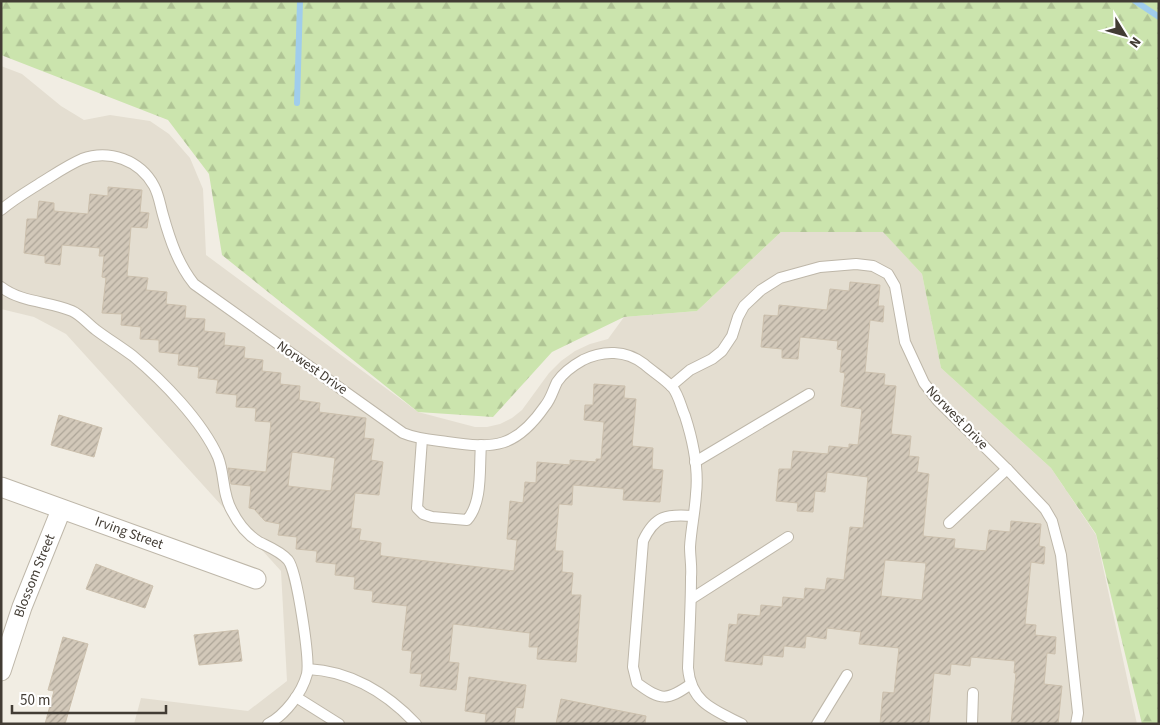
<svg xmlns="http://www.w3.org/2000/svg" width="1160" height="725" viewBox="0 0 1160 725" font-family="'Source Sans 3',sans-serif">
  <defs>
    <pattern id="forest-firs" width="22" height="20" patternUnits="userSpaceOnUse" patternTransform="scale(1.25)"><rect width="22" height="20" fill="#cbe4ad"/><path d="M5 1l3.5 6h-7zM16 11l3.5 6h-7z" fill="#b0c495"/></pattern>
    <pattern id="building-hatch" width="6" height="6" patternUnits="userSpaceOnUse" patternTransform="scale(1.25)"><rect width="6" height="6" fill="#d2c8b9"/><path d="M-1 1l2-2M0 6l6-6M5 7l2-2" fill="none" stroke="#aca497"/></pattern>
  </defs>
  <rect width="100%" height="100%" fill="#f1ede3"/>
  <!-- residential -->
  <polygon fill="#e4ded1" points="1,66 22,74 61,106 84,120 110,115 150,121 169,134 190,158 203,189 206,255 418,412 475,427 487,427 500,424 512,418 522,410 549,373 561,361 575,351 590,344 608,339 624,317 697,311 781,232 883,231 922,274 941,368 1051,468 1096,535 1137,724 134,724 141,698 248,711 287,681 281,571 66,334 34,317 1,309"/>
  <!-- forest -->
  <polygon fill="url(#forest-firs)" points="1,1 1159,1 1159,724 1142,724 1096,534 1051,468 941,368 922,274 883,232 781,232 697,311 624,317 552,352 493,417 418,412 222,255 209,174 168,120 1,55"/>
  <g fill="none" stroke-linecap="round" stroke-linejoin="round">
    <!-- stream -->
    <g stroke="#a0cdec" stroke-width="6">
      <polyline points="1135,1 1159,17"/>
      <polyline points="297,103 300,1"/>
    </g>
  </g>
  <!-- building -->
  <g fill="url(#building-hatch)" stroke="#ccc0ad" fill-rule="evenodd">
    <path d="M108,187L142,190L140,212L149,213L147,228L131,227L127,276L148,278L146,290L167,292L166,304L186,306L185,318L205,319L204,331L225,333L224,345L245,347L244,358L263,360L262,371L281,373L280,384L300,386L299,400L320,403L319,412L366,418L364,438L374,439L371,460L383,462L379,495L355,493L351,528L361,529L359,540L381,543L380,555L383,556L514,571L517,540L507,539L510,501L523,503L525,482L536,483L537,462L570,465V460L596,462V459H601L604,422L584,420L585,405H593L594,384L625,386L624,398L636,399L632,446L653,448L652,469L663,470L660,502L623,500L624,489L573,485L572,505L559,504L555,551H563L562,572L573,573L571,595H581L576,662L537,659L538,647H529L530,633L453,624L449,662L459,663L456,690L420,686L422,674L410,673L412,651L402,650L407,606L372,602L373,591L354,589L355,577L335,575L336,564L316,562L317,551L296,549L297,537L278,535L280,524L265,521L254,509L249,508L251,486L231,484L228,468L266,472L271,422L255,421L256,408L236,407L237,395L216,393L218,380L198,378L199,367L178,365L179,354L159,352V340L140,339L141,327L121,325L122,314L102,313L106,278L102,277L104,256H99L100,248L62,245L60,265L45,263V256L24,253L27,219H37L39,201L54,203V211L88,214L90,194L108,196ZM292,452L335,458L331,491L288,486Z"/>
    <path d="M850,282L880,285L878,306H884L883,322L870,320L865,372L885,374L884,385L896,386L891,434L911,436L909,456L919,457L917,472L929,474L923,536L955,539L954,548L986,551L989,530L1010,532L1011,521L1041,524L1039,546L1045,547L1044,564L1031,562L1025,624L1036,625L1035,635L1056,637L1055,654L1047,653L1044,684L1062,686L1058,724H1011L1016,673H1014L1015,661L971,657L970,666L951,664L950,675L934,673L929,724H880L883,692L894,693L899,648L859,644L861,632L827,628L826,639L806,636L805,648L784,646L783,657L763,655L762,665L725,661L729,624L737,625L738,614L760,616L761,605L782,607L783,597L804,599L805,588L825,590L827,578L844,580L850,527L863,528L868,477L827,472L825,492L815,491L813,512L797,511L798,503L776,501L779,469H791L793,451L828,454L829,446L849,448V444L858,445L862,409L841,406L845,373L840,372L842,350L837,349L838,341L800,337L798,359L782,358V349L761,347L764,315L778,316L779,305L827,310L830,289L849,291ZM885,560L926,563L922,600L881,596Z"/>
    <polygon points="59,415 102,428 94,457 51,445"/>
    <polygon points="96,564 153,586 145,608 86,589"/>
    <polygon points="238,630 242,661 199,665 194,635"/>
    <polygon points="63,637 88,644 65,724 45,724 54,691 48,690"/>
    <polygon points="469,677 526,685 523,708 516,707 514,724 485,724 486,714 465,711"/>
    <polygon points="561,699 646,716 645,724 556,724"/>
  </g>
  <g fill="none" stroke-linecap="round" stroke-linejoin="round">
    <defs>
      <g id="service">
        <path d="M1,210C14,199 28,191 42,182C55,174 68,165 82,159C109,149 140,160 154,186C159,195 160,205 163,215C170,240 178,264 194,284L403,433C417,439 432,440 447,442C495,449 516,448 545,406C551,399 553,390 557,382C563,373 574,365 583,360C603,350 626,350 644,364C653,372 665,379 673,388C679,396 681,407 685,416C693,441 699,468 696,494C695,512 691,529 690,547C690,557 692,567 691,577C691,608 689,638 688,668C691,703 714,710 742,724"/>
        <path d="M1,287C22,303 49,301 72,311C81,315 88,324 96,330C108,339 121,347 133,356C163,381 202,421 218,457C225,475 222,494 232,511C238,523 248,535 259,542C269,547 280,551 288,560C297,571 310,659 307,674C302,693 285,715 268,724"/>
        <polyline points="671,386 690,370 712,359 722,351 732,336 738,317 744,306 761,290 780,278 820,267 856,264 873,266 888,274 895,286 905,342 924,383 938,401 1007,469 1045,509 1052,521 1061,555 1078,713 1076,724"/>
        <path d="M422,439L417,508L423,514L432,517L467,520C483,502 479,468 481,445"/>
        <polyline points="695,462 809,394"/>
        <polyline points="949,523 1007,469"/>
        <polyline points="691,599 788,537"/>
        <path d="M308,669C350,671 387,693 416,724"/>
        <path d="M691,684C667,701 661,701 637,683L633,667L643,541C655,515 667,514 693,516"/>
        <polyline points="296,697 339,724"/>
        <polyline points="817,724 847,675"/>
        <polyline points="972,724 973,693"/>
      </g>
      <g id="minor">
        <path id="s1" d="M1,487L256,579"/>
        <path id="s2" d="M1,671L22,607L61,510"/>
      </g>
    </defs>
    <!-- service casing -->
    <use href="#service" stroke="#beb7a9" stroke-width="12"/>
    <!-- minor casing -->
    <use href="#minor" stroke="#beb7a9" stroke-width="21"/>
    <!-- service -->
    <use href="#service" stroke="#fff" stroke-width="10"/>
    <!-- minor -->
    <use href="#minor" stroke="#fff" stroke-width="19"/>
  </g>
  <g text-anchor="middle" dominant-baseline="central" stroke-width="4.5" stroke-linejoin="round" paint-order="stroke">
    <!-- street labels -->
    <g font-size="14" fill="#423c34" stroke="#fff">
      <text transform="translate(312 368) rotate(35)">Norwest Drive</text>
      <text transform="translate(957 418) rotate(46)">Norwest Drive</text>
      <text stroke="none"><textPath href="#s1" startOffset="136">Irving Street</textPath></text>
      <text stroke="none"><textPath href="#s2" startOffset="101">Blossom Street</textPath></text>
    </g>
  </g>
  <!-- border -->
  <rect width="1160" height="725" fill="none" stroke="#423c34" stroke-width="5"/>
  <!-- north arrow -->
  <g transform="translate(1125 35) rotate(127)" stroke="#ffffff" stroke-width="4" paint-order="stroke">
  <path d="M0-4L9 19L0 12L-9 19Z" fill="#423c34"/>
  <text y="-8" font-size="14" font-weight="bold" text-anchor="middle" fill="#423c34">N</text>
  </g>
  <!-- scale -->
  <path d="M12 705v8h154v-8" fill="none" stroke="#423c34" stroke-width="2.5"/>
  <text x="20" y="705" font-size="15" fill="#423c34" stroke="#ffffff" stroke-width="4" paint-order="stroke">50 m</text>
</svg>
